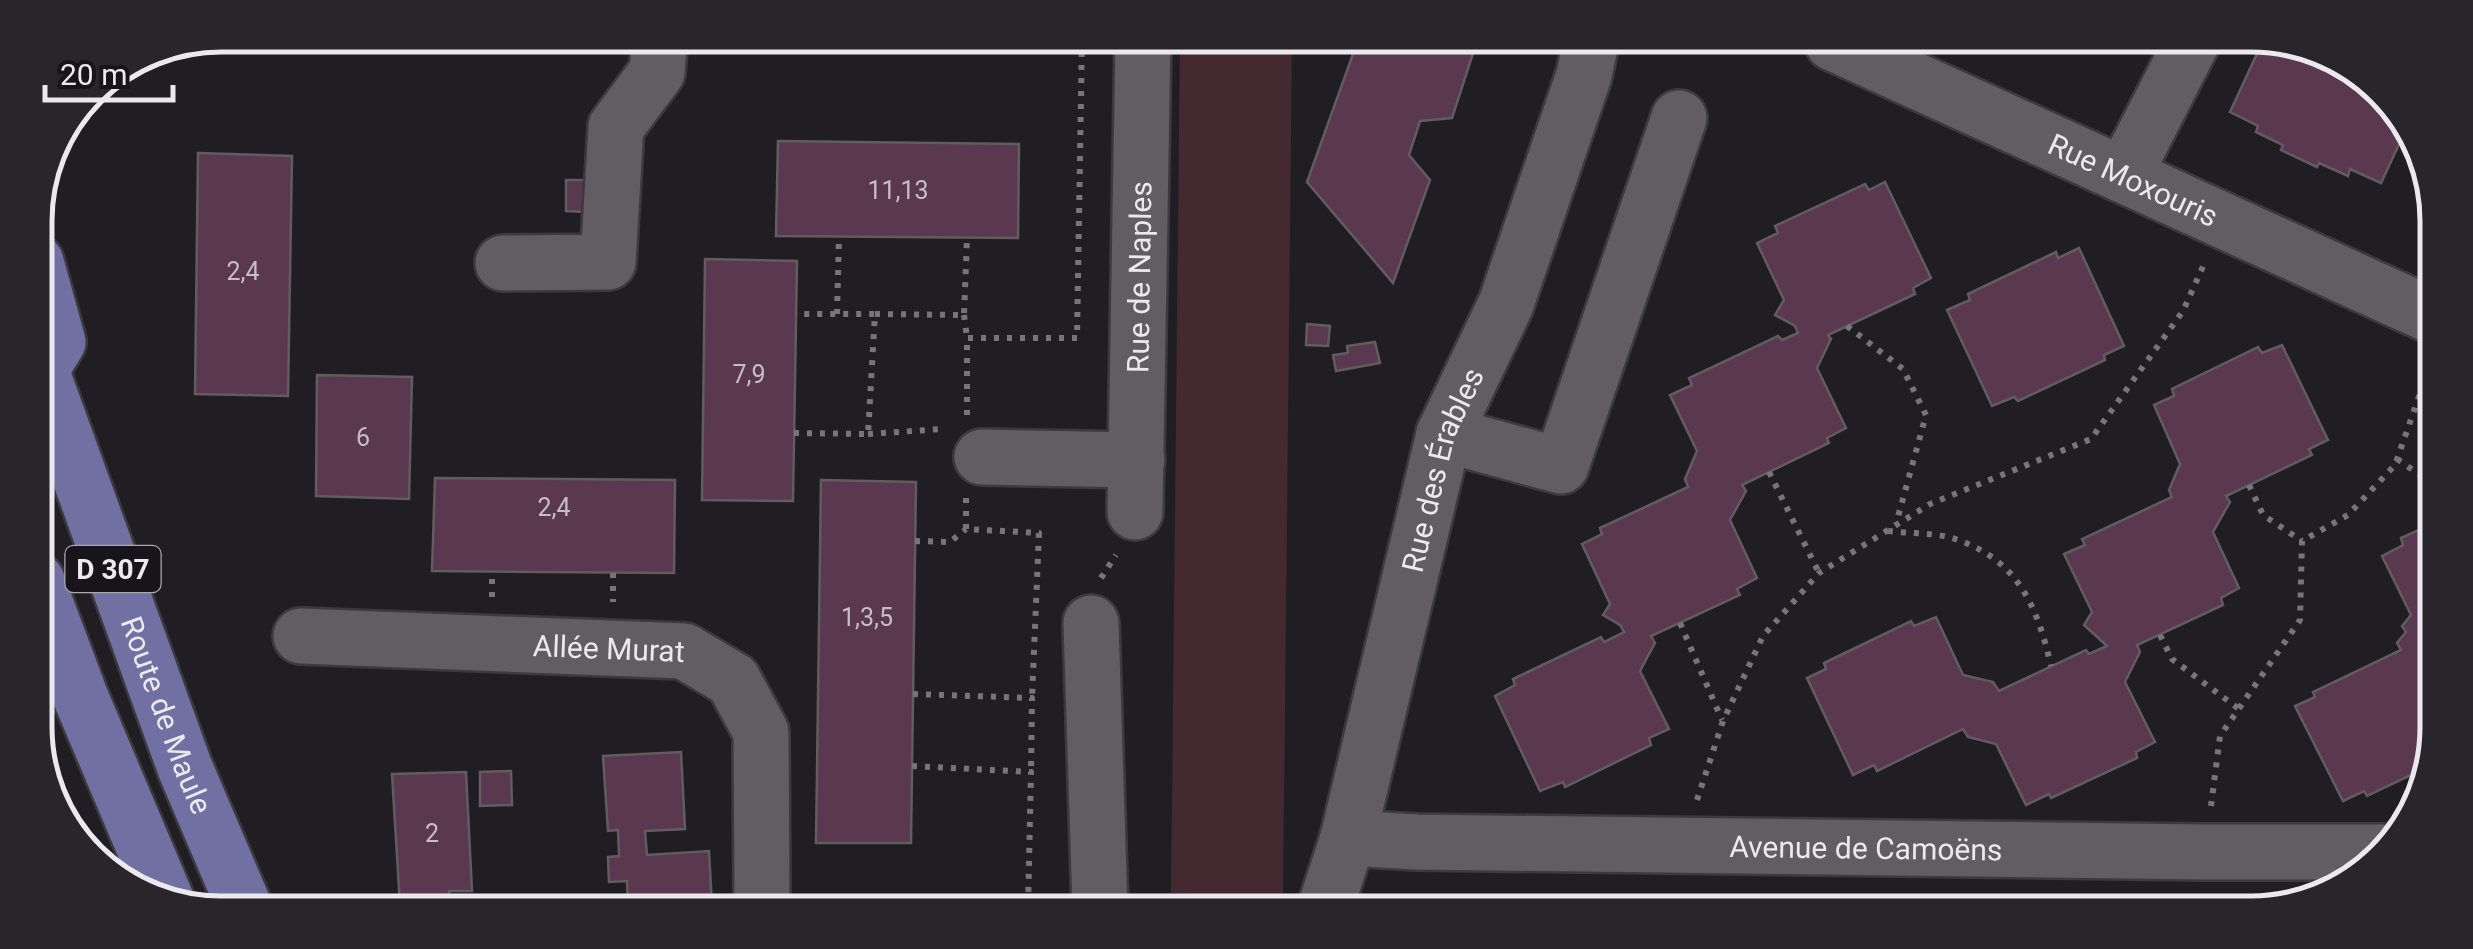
<svg xmlns="http://www.w3.org/2000/svg" width="2473" height="949" viewBox="0 0 2473 949" font-family="Roboto,sans-serif">
  <rect width="100%" height="100%" fill="#211e23"/>
  <!-- green -->
  <polygon fill="#442930" points="1180,40 1292,40 1283,898 1171,893"/>
  <!-- building -->
  <g fill="#593850" stroke="#625c60" stroke-width="2.5">
    <polygon points="1358,40 1477,41 1452,118 1420,121 1409,155 1430,180 1393,283 1307,182"/>
    <polygon points="2261,45 2312,45 2399,107 2407,127 2381,183 2350,169 2348,176 2319,163 2317,167 2281,150 2283,145 2256,132 2258,126 2230,112"/>
    <polygon points="778,141 1019,144 1018,238 776,236"/>
    <polygon points="198,153 292,156 288,396 195,394"/>
    <polygon points="566,180 586,180 585,212 566,211"/>
    <polygon points="1885,182 1931,278 1913,288 1915,294 1828,335 1831,339 1817,368 1846,428 1827,438 1829,443 1742,485 1746,491 1730,520 1757,578 1737,589 1740,595 1651,636 1655,643 1640,671 1669,729 1649,738 1651,745 1565,787 1563,782 1540,791 1495,696 1515,685 1513,679 1601,637 1604,642 1624,632 1620,625 1603,615 1610,604 1582,544 1602,534 1600,528 1688,487 1685,479 1697,451 1670,395 1692,385 1689,378 1778,336 1782,340 1798,333 1795,326 1775,315 1784,300 1757,243 1778,233 1775,226 1865,184 1869,190"/>
    <polygon points="2079,248 2124,346 2104,355 2105,360 2018,401 2014,397 1992,406 1947,310 1970,300 1968,294 2056,252 2058,258"/>
    <polygon points="705,259 797,261 793,501 702,500"/>
    <polygon points="1307,324 1330,326 1328,346 1306,345"/>
    <polygon points="1375,342 1380,363 1336,371 1333,355 1348,353 1347,346"/>
    <polygon points="2282,345 2328,440 2309,449 2312,455 2226,496 2230,502 2213,532 2239,588 2221,598 2223,605 2137,645 2140,652 2125,682 2155,742 2136,752 2137,758 2051,798 2049,794 2026,805 1996,744 1968,737 1963,729 1877,771 1874,765 1853,775 1807,678 1826,669 1824,663 1911,621 1914,626 1936,617 1963,675 1993,682 1999,691 2086,650 2089,654 2107,646 2084,625 2092,612 2064,554 2085,545 2082,539 2172,497 2169,490 2180,464 2154,405 2174,396 2172,389 2258,347 2262,353"/>
    <polygon points="317,375 412,377 409,499 316,496"/>
    <polygon points="435,478 675,480 674,573 432,571"/>
    <polygon points="821,480 916,482 911,843 816,843"/>
    <polygon points="2432,524 2428,767 2367,796 2364,791 2343,801 2295,706 2315,697 2313,692 2401,650 2397,643 2406,632 2402,626 2411,615 2382,556 2403,545 2401,538"/>
    <polygon points="681,752 685,829 645,831 647,855 709,851 712,906 628,906 627,881 609,882 608,857 619,856 618,830 608,831 603,756"/>
    <polygon points="511,771 512,805 480,806 480,772"/>
    <polygon points="466,772 472,891 449,891 450,905 400,905 392,774"/>
  </g>
  <g fill="none" stroke-linecap="round" stroke-linejoin="round">
    <defs>
      <g id="minor">
        <path id="s1" d="M1833,43L2435,317"/>
        <polyline points="2124,175 2191,44"/>
        <polyline points="503,263 608,262 616,127 657,72 660,37"/>
        <polyline points="1444,434 1561,466 1679,118"/>
        <polyline points="982,457 1137,460"/>
        <path id="s2" d="M1135,512L1143,39"/>
        <polyline points="1091,623 1100,908"/>
        <path id="s3" d="M301,636L684,651L733,680L761,732L762,907"/>
        <path id="s4" d="M1348,838L1417,842L2205,852H2382"/>
        <path id="s5" d="M1325,909L1348,838L1444,434L1506,304L1584,75L1591,42"/>
      </g>
      <g id="major">
        <polyline points="36,262 58,342 41,370"/>
        <path id="s6" d="M36,356L185,768L243,904"/>
        <polyline points="37,581 81,698 168,904"/>
      </g>
    </defs>
    <!-- minor casing -->
    <use href="#minor" stroke="#3c3a3e" stroke-width="60"/>
    <!-- major casing -->
    <use href="#major" stroke="#3c3a3e" stroke-width="60"/>
    <!-- path -->
    <g stroke="#78757a" stroke-width="6" stroke-dasharray="5 8" stroke-linecap="butt">
      <polyline points="837,314 839,236"/>
      <polyline points="875,314 964,315 967,238"/>
      <polyline points="964,315 967,338"/>
      <polyline points="1847,326 1903,369 1926,415 1896,524"/>
      <polyline points="967,415 967,338 1077,338 1082,39"/>
      <polyline points="794,433 868,434 875,314 796,314"/>
      <polyline points="868,434 942,429"/>
      <polyline points="2397,459 2432,483"/>
      <polyline points="1769,472 1819,573"/>
      <polyline points="2249,485 2263,515 2302,541"/>
      <polyline points="966,498 966,529 1039,533 1032,698"/>
      <path d="M1888,531C1910,534 1937,532 1958,540C2019,561 2038,609 2051,666"/>
      <polyline points="915,541 950,542 966,529"/>
      <polyline points="613,573 613,602"/>
      <polyline points="1101,578 1116,555"/>
      <polyline points="492,597 492,572"/>
      <polyline points="1680,623 1722,720"/>
      <polyline points="2160,635 2172,659 2239,709"/>
      <polyline points="913,694 1032,698 1031,772"/>
      <polyline points="912,766 1031,772 1028,908"/>
      <polyline points="1697,800 1723,721 1763,636 1819,573 1930,504 2091,439 2183,311 2205,262"/>
      <polyline points="2211,806 2220,736 2300,620 2302,541 2348,515 2395,465 2431,362"/>
    </g>
    <!-- minor -->
    <use href="#minor" stroke="#615d63" stroke-width="55"/>
    <!-- major -->
    <use href="#major" stroke="#7170a2" stroke-width="55"/>
  </g>
  <g text-anchor="middle" dominant-baseline="central" stroke-width="8" stroke-linejoin="round" paint-order="stroke">
    <!-- number labels -->
    <g font-size="25" fill="#c6bdc6">
      <text x="898" y="190">11,13</text>
      <text x="243" y="271">2,4</text>
      <text x="749" y="374">7,9</text>
      <text x="363" y="437">6</text>
      <text x="554" y="507">2,4</text>
      <text x="867" y="617">1,3,5</text>
      <text x="432" y="833">2</text>
    </g>
    <!-- shield labels -->
    <rect fill="#17151a" stroke="#aba9ae" stroke-width="2.5" x="65.5" y="546" width="95" height="46" rx="8"/>
    <g font-size="28" font-weight="bold" fill="#ebe9ed">
      <text x="113" y="569">D 307</text>
    </g>
    <!-- street labels -->
    <g font-size="30" fill="#ebe9ed" stroke="#17151a">
      <text stroke="none"><textPath href="#s1" startOffset="330">Rue Moxouris</textPath></text>
      <text stroke="none"><textPath href="#s2" startOffset="235">Rue de Naples</textPath></text>
      <text stroke="none"><textPath href="#s5" startOffset="455">Rue des Érables</textPath></text>
      <text stroke="none"><textPath href="#s3" startOffset="308">Allée Murat</textPath></text>
      <text stroke="none"><textPath href="#s6" startOffset="382">Route de Maule</textPath></text>
      <text stroke="none"><textPath href="#s4" startOffset="518">Avenue de Camoëns</textPath></text>
    </g>
  </g>
  <!-- crop -->
  <path d="M0 0H2473V949H0ZM221 52H2251A169 169 0 0 1 2420 221V727A169 169 0 0 1 2251 896H221A169 169 0 0 1 52 727V221A169 169 0 0 1 221 52Z" fill="#28262b" fill-rule="evenodd"/>
  <path fill="none" stroke="#ebe9ed" stroke-width="5" d="M221 52H2251A169 169 0 0 1 2420 221V727A169 169 0 0 1 2251 896H221A169 169 0 0 1 52 727V221A169 169 0 0 1 221 52Z"/>
  <!-- scale -->
  <path d="M45 85v15h128v-15" fill="none" stroke="#ebe9ed" stroke-width="5"/>
  <text x="60" y="85" font-size="30" fill="#ebe9ed" stroke="#17151a" stroke-width="8" paint-order="stroke">20 m</text>
</svg>
